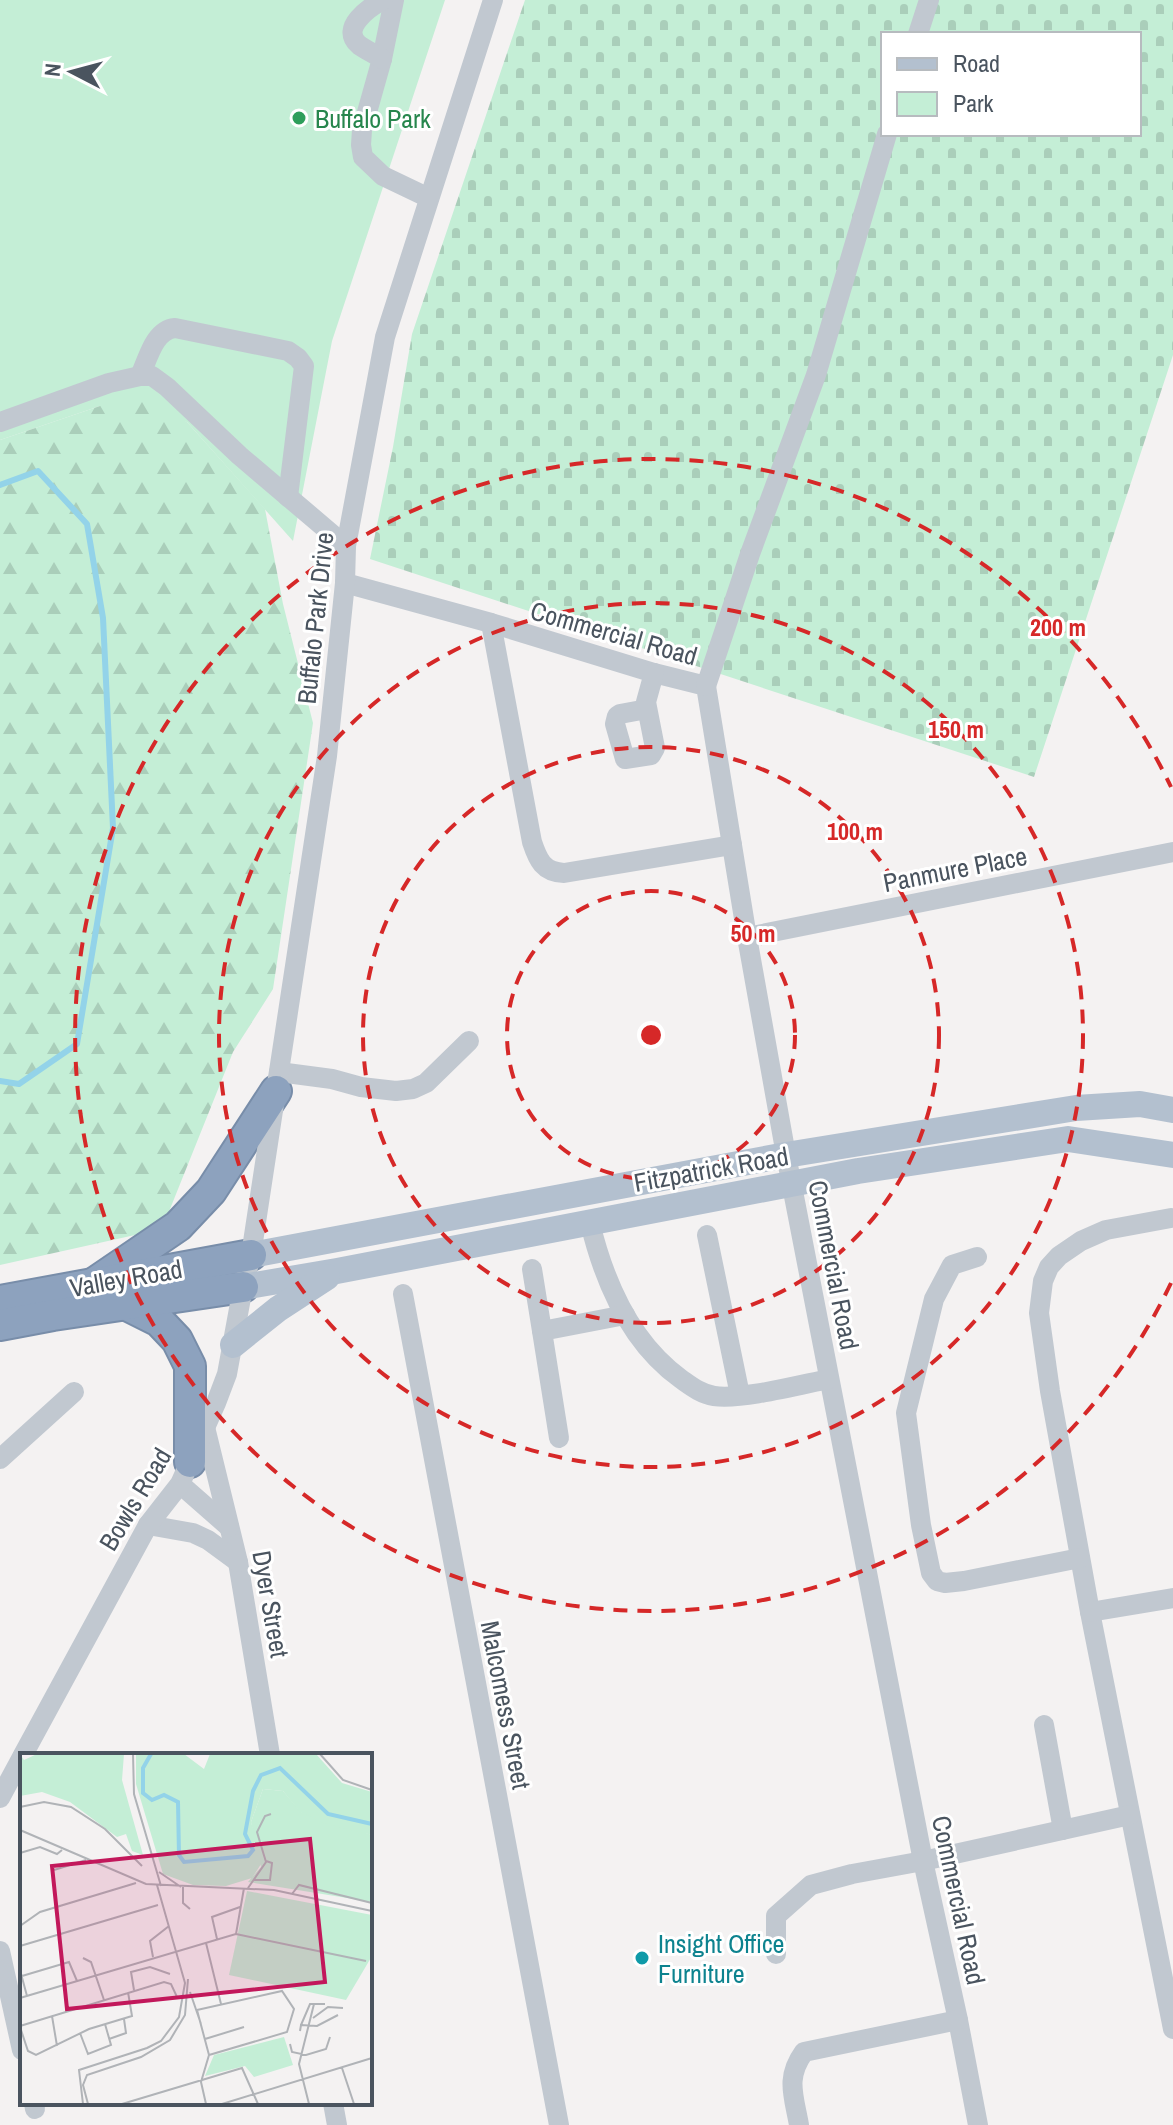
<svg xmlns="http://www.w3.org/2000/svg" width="1173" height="2125" viewBox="0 0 1173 2125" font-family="'Archivo Narrow',sans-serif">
  <defs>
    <pattern id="forest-firs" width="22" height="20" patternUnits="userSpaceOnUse" patternTransform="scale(2)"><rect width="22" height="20" fill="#c4eed6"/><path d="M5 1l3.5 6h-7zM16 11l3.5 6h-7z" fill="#aaceba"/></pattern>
    <pattern id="cemetery-stones" width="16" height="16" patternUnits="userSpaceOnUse" patternTransform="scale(2)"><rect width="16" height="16" fill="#c4eed6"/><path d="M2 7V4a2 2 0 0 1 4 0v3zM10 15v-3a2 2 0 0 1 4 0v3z" fill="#aaceba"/></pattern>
  </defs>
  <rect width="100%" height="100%" fill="#f4f2f2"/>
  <!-- green -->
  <polygon fill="#c4eed6" points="0,0 445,0 332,341 293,541 187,422 100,406 0,440"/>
  <!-- forest -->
  <polygon fill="url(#forest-firs)" points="139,400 187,422 265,509 283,604 313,723 273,989 233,1052 162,1229 0,1265 0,440 100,406"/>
  <!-- cemetery -->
  <path fill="url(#cemetery-stones)" fill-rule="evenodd" d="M525,0H1173V355L1034,777L370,559L393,447L412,334ZM883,34H1139V134H883Z"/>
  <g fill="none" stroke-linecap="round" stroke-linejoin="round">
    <!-- stream -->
    <polyline stroke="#93d3e9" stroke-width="6" points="0,485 38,471 87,524 103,618 113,828 77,1044 19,1084 0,1081"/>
    <defs>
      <g id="highway">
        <polyline points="93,1284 178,1226 211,1191 276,1091"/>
        <polyline points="0,1301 251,1255"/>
        <polyline points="125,1304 159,1321 177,1340 190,1366 190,1462"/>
        <polyline points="0,1325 53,1315 243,1287"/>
      </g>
    </defs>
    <!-- highway casing -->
    <use href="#highway" stroke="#788da9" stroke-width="34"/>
    <!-- minor -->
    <g stroke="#c1c8d0" stroke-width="20">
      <polyline points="394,0 382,59 362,130 361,145 363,157 383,176 429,198"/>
      <polyline points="918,34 929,0"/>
      <path d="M382,59C375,54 366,50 359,45C339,28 370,7 383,0"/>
      <path d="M140,376C148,359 154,330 175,328L288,351L298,358L304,366L288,497"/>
      <polyline points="0,422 109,383 140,376 152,376 167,387 240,456 346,546"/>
      <polyline points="345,583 491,623 654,673 706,686 747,937 786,1155 923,1861 958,2020 978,2125"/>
      <path d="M491,623L532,842C538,860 543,872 564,873L732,845"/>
      <polyline points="706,686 750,554 816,375 887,134"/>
      <polyline points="647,709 620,714 617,716 615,724 625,759 651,755 655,748 646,702 654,673"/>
      <polyline points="747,937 1173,852"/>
      <polyline points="279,1072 332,1079 361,1087 396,1091 413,1089 426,1083 469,1041"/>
      <polyline points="1171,1218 1106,1230 1081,1241 1059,1256 1049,1267 1043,1281 1039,1313 1050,1391 1090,1612 1173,2029"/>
      <path d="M590,1223C604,1281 631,1343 681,1379C691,1386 701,1394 714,1396C742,1400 799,1385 829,1379"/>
      <polyline points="707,1235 740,1395"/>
      <polyline points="977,1257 952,1265 934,1299 906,1413 921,1525 931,1573 937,1581 945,1583 964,1581 1080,1558"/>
      <polyline points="532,1269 542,1331"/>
      <polyline points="403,1294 559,2125"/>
      <polyline points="205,1427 238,1562 270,1755"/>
      <polyline points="559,1438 542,1331 625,1315"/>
      <polyline points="0,1459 74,1392"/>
      <polyline points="180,1484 229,1527"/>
      <polyline points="148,1525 193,1533 208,1540 238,1562"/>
      <polyline points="1090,1612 1173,1598"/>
      <polyline points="1044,1725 1063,1830"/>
      <polyline points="23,1755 148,1525 180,1484 216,1403 227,1374 243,1287 251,1255 327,756 345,583 346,546 385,337 493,0"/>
      <polyline points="0,1798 22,1757"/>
      <polyline points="0,1951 22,2050"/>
      <polyline points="776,1954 776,1916 811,1885 852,1874 923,1861 1130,1815"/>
      <polyline points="34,2103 35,2109"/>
      <polyline points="333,2103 337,2125"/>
      <path d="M799,2125C794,2096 785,2078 804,2052L958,2020"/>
    </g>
    <!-- major -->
    <g stroke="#b3c0cf" stroke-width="26">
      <polyline points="251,1255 786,1155 1076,1108 1140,1104 1173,1110"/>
      <polyline points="243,1287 337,1271 858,1171 1068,1139 1173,1155"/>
      <polyline points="233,1345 278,1309 327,1277"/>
    </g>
    <!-- highway -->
    <use href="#highway" stroke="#8da2be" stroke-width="30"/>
  </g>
  <!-- distance rings -->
  <g fill="none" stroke="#d62828" stroke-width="4" stroke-dasharray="14 10">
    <circle cx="651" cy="1035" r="144"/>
    <circle cx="651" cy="1035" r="288"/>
    <circle cx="651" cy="1035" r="432"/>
    <path d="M1171 1283A576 576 0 1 1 1171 787"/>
  </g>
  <!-- markers -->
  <circle fill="#2e9e5b" stroke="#fff" stroke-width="3" cx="299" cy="118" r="8"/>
  <circle fill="#0f9aa8" stroke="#fff" stroke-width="3" cx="642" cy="1958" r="8"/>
  <g text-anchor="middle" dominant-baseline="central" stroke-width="6" stroke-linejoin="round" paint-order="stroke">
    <!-- leisure labels -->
    <g font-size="26" fill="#27864d" stroke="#fff" text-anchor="start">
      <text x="315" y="118">Buffalo Park</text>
    </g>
    <!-- street labels -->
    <g font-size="26" fill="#4a545f" stroke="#fff">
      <text transform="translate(315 618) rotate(-84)">Buffalo Park Drive</text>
      <text transform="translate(614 633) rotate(16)">Commercial Road</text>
      <text transform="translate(955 869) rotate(-11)">Panmure Place</text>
      <text transform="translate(711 1169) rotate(-10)">Fitzpatrick Road</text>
      <text transform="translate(834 1265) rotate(79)">Commercial Road</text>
      <text transform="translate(126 1278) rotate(-10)">Valley Road</text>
      <text transform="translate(135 1499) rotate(-59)">Bowls Road</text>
      <text transform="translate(271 1604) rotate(80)">Dyer Street</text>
      <text transform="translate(506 1705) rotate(79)">Malcomess Street</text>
      <text transform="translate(959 1900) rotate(78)">Commercial Road</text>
    </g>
    <!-- culture labels -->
    <g font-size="26" fill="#0d838f" stroke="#fff" text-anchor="start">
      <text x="658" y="1943">Insight Office<tspan x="658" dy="30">Furniture</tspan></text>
    </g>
  </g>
  <!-- overview -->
  <g transform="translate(20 1753)">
    <rect width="352" height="352" fill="#f4f2f2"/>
    <path d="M243,36L263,38L281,59L352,82V149L228,129L241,114L231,69ZM264,284L273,312L234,324L225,313L185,323L194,302Z" fill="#c4eed6"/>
    <path d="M0,1L4,7L17,1H104L102,27L123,102L112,98L106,81L97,84L50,49L22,39L0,43ZM116,1H164L184,16L190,1H296L322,30L352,39V82L303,70L280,59L263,38L243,36L231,69L243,108L232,125L206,133L173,132L143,121L116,31Z" fill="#c4eed6"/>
    <path d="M227,138L352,162V203L326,247L209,222Z" fill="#c4eed6"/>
    <path fill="none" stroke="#93d3e9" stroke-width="4" d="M131,1L123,15V40L132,47L144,42L158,49L159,102L164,109L228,103L233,97L225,81L233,38L241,22L260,15L308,61L352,71"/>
    <path fill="none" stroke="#b0b3b7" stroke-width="2" d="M113,1L114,41L141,133M300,1L323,27L352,37M0,54L24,49L51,54L85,76L122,113M0,77L126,131L254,137L352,158M0,100L20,94L37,101L42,97M34,117L66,107M139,119L161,134M233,127H250L252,110L246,108M163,134V150L170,156M228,135L246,109L237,79L245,63L251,61M272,141L279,132L352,150M0,173L20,159L116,130M216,181L346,208M197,186L192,164L220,154M186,190L201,251M0,193L138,152M133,204L130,188L149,173M63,205L71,209L84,247M0,217L7,243M2,223L49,209L57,228M114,237L111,219L130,214L150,221M170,239L181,271M0,245L216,181L224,135M177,257L262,238L274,256L267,279L189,302M177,257L189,302L181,329L186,351M32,263L37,293M293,265L308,254L323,255M281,272L290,251H305M0,273L144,229L151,231L157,244M0,274L8,298L16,302L69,276L112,263L108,239M280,278L281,272L297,273L318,262M60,280L68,301L91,292L85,271M89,286L106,280L104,266M185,286L224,274M270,291L272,299L286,302L306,296L310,284M322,315L334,351M63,351L59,317L127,295L141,288L159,264L165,230L137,132M68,351L63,332L67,322L121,304L150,287L165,262L168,226M102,351L222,315L238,351M202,351L352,305M289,351L279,311L294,251"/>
    <path fill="#c2185b" fill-opacity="0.15" stroke="#c2185b" stroke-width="4" d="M290,86L305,229L47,256L32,113Z"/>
    <rect width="352" height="352" fill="none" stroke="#4a545f" stroke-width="4"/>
  </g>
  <circle cx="651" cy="1035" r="12" fill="#d62828" stroke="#fff" stroke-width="4"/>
  <g font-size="24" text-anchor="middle" font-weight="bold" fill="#d62828" stroke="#fff" stroke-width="6" stroke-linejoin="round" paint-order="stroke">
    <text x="1058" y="636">200 m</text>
    <text x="956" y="738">150 m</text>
    <text x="855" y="840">100 m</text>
    <text x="753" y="942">50 m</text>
  </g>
  <!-- legend -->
  <rect x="881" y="32" width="260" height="104" fill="#ffffff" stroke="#b7bbbf" stroke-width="2"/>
  <rect x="897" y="58" width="40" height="12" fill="#b3c0cf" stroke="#b7bbbf" stroke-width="2"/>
  <text x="953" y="72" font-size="24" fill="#4a545f">Road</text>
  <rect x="897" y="92" width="40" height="24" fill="#c4eed6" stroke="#b7bbbf" stroke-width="2"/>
  <text x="953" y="112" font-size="24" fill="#4a545f">Park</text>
  <!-- north arrow -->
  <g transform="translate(72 72) rotate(276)" stroke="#ffffff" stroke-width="6" paint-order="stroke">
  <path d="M0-6L14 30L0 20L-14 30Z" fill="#4a545f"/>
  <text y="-12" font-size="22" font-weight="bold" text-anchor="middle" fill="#4a545f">N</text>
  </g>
</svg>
